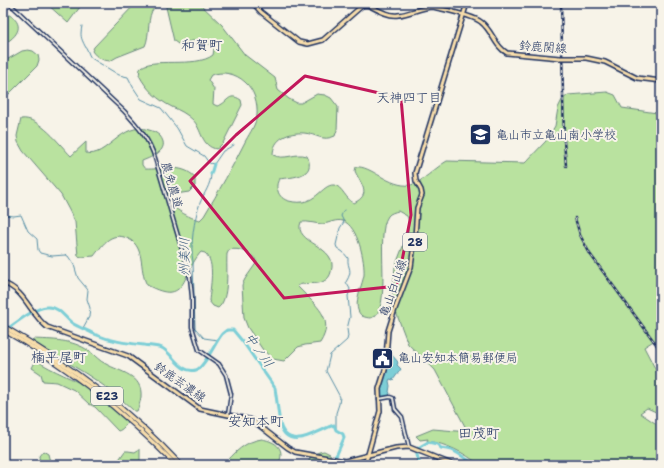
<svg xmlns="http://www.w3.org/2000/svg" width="664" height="468" viewBox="0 0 664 468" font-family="'Shantell Sans','Klee One',sans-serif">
  <rect width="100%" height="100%" fill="#f7f3e8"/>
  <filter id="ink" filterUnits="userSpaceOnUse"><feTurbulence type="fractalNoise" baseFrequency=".025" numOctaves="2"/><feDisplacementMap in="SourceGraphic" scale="8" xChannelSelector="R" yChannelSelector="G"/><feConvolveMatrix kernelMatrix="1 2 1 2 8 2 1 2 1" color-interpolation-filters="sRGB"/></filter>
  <g filter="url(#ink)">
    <!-- green -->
    <g fill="#b9e29f" stroke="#6a887e">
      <polygon points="46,3 83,3 68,23"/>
      <path d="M136,3H199L222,25L245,55L275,78L278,90L289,99L297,103H301L317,94L325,95L331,98L338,107L337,130L335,136C322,142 317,134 304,133C289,132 273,138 273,155C285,161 295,152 307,156C317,177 292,177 279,179C277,183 276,187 278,191C279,196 284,200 289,201C316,208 321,184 334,185C342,186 346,200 354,203C372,194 361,185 355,171L356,167C371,165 389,188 411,185C421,183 436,167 447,161L525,163L546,141L555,126L558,108L562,100L568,95L607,92L615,95L622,108L657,113L661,122V347L655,340L644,347L661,380V410L656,412L647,408L640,413L658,425L661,424V465H480C463,452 447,444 427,441L428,439L420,440L416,436L433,429L468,432L435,370L408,344L394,307L392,300L395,267L407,236L409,221L407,216L398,211C395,212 390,213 388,216C374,235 394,312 371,318C368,318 364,317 362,316C351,307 362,287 364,275C365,261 358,226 343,221C336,219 330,223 323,224C315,224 309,221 301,222C292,244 340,245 331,272C330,276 328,279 324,281C316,286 306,281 297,286L299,288C315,305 336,318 320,343L305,345L298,347L284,361L273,359L263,350L248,328L244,318L242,285L245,279L257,262C253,253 239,247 229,250L227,254C226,268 230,299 218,308L213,306L209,301C210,288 216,262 205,253L201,252C181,274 188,307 147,285C138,269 147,244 124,237C109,233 102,246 94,256L82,257L78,256L75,222L69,210L61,195L23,151L18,142L17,136L21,119C39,116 60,145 71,156L86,142V153C106,159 122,120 149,130C153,131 157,133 160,136C171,150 152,157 142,161V165L145,169C163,170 181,163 195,177V186L189,192L169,195L168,197L169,204C178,210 188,218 200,220L204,216C219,191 233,166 246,140C250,133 256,124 257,115C258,103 254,90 245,82C235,73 223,71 211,75L208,80L214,89L213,104L217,106C228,104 228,91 241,100L242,105L223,143L217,149C201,147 202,129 193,120C187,114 179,110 172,107C158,100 146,89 139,75C140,73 139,71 140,69C148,56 196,69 213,55L214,49L206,41L197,40L178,44L174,41L166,7L164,5C160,5 157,5 154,8C147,15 150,36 145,46L117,57L110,61C102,60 97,58 92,51L94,47Z"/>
      <path d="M3,12C21,19 24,31 7,42H3Z"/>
      <polygon points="28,50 33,51 38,55 39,60 37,66 3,100 3,62 22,51"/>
      <path d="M33,339C52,340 72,339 89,351C95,355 99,361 106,364C120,372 143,375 141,397C140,402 139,407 137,411H134C104,381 67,363 31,341Z"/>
      <path d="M36,360C53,372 74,378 91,390C104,399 115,410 127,420C127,425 122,430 118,431L95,407L89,404L74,390L57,382L43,381L41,374L32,368Z"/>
      <path d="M262,439C277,442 286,449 278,465H224C234,453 245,441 262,439Z"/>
      <polygon points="138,450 140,450 140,465 115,465 125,451 128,451 135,452"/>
      <polygon points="43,451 48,454 50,462 49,465 40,465 39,456"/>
      <path d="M324,451L330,454L333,460V465H307C310,457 315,452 324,451Z"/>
    </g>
    <!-- water -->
    <path fill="#7dced6" stroke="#568ea6" d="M391,354L398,362L397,365L401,369L393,380L390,379L389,381L390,386L389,392L390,393L389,396L381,397C378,389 383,374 389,368L390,355Z"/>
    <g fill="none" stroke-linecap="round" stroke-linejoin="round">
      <!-- stream -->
      <g stroke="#568ea6" stroke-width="1">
        <path d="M82,26C80,36 81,38 85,46C88,50 88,54 91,58L119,75L128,77L133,87L141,99L161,108L177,128L187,146L204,156L209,163L214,164L223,151L234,145"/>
        <path d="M211,174C211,185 204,193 200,203C194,219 190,246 193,262L195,328L204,338L218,340"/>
        <polyline points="3,215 14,216 21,215 28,231 37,239 38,250 40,253 52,256 65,255 68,256 74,265 78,278 88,290 87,299 90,308 89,317 83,328"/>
        <path d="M336,430V413L339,404L340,397L326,371L330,355L347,340L348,336L347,329L350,317L348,296L350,289L346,282C354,269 347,269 348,258L343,252L337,248L336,245L340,228L344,222L341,216L344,210"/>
      </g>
      <!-- river -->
      <g stroke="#7dced6" stroke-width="3">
        <polyline points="211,174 214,164"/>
        <path d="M3,332C15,324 33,308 47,307C59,306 64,317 72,323C78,327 87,330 94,334C110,341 126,343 144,345C149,346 156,346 162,348C173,354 181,374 196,370C204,368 216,341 222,334L227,330H233L243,342L275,388L280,424C288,453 318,430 334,425L336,430L343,434L344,438L337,454L329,465"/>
        <polyline points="420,465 417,455 418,448 428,442 437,444 441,448 452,450 459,454 475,465"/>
      </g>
      <defs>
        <g id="minor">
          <path d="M9,3L124,111C138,126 149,139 155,158L190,277L192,297V327L199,350L219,364L226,375L231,394L228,415"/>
          <polyline points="379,399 390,397 393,398 395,409 402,417 409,447"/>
        </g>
        <g id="major">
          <path d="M253,3L261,12L299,42L308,44L323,40L363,5H368C376,9 389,17 398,15C410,14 421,7 433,7C445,10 472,15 481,22C492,30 495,47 507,53L560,58"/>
          <polyline points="574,58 586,58 605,62 637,78 661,81"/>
          <path d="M3,283C25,290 30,314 47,327L128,356L200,409L252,420L288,448L295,452L345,461L396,448L409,447L454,465"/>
          <polyline points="365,465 380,411 379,389 385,370 388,331 395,309 411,267 415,237 417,208 422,195 421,190 416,181 415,173 467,3"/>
        </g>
        <g id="highway">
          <path d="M3,326C69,364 129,409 181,465"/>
          <path d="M3,330C68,366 124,412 176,465"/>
        </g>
      </defs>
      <!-- minor casing -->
      <use href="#minor" stroke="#1b2f5e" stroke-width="5"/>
      <!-- major casing -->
      <use href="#major" stroke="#1b2f5e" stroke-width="6"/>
      <!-- highway casing -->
      <use href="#highway" stroke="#1b2f5e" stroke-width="6"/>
      <!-- minor -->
      <use href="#minor" stroke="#f7f3e8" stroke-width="2"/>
      <!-- major -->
      <use href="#major" stroke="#f9deab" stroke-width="3"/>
      <!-- highway -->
      <use href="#highway" stroke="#f9deab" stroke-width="3.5"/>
      <defs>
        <g id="rail">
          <polyline points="561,3 564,141 566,166"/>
          <polyline points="575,218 580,235 590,254 661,351"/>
        </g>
      </defs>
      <!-- rail casing -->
      <use href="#rail" stroke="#1b2f5e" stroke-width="2.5"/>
      <!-- rail -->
      <use href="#rail" stroke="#f7f3e8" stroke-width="1" stroke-dasharray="3" stroke-linecap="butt"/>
      <defs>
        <polyline id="major-bridge" points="560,58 574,58"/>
      </defs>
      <!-- major-bridge casing -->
      <use href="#major-bridge" stroke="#1b2f5e" stroke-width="6" stroke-linecap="butt"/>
      <!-- major-bridge -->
      <use href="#major-bridge" stroke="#f9deab" stroke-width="3"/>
    </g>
  </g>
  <!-- marked area -->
  <path fill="none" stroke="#c2185b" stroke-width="3" stroke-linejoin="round" d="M305,76L401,98L411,215L397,286L284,298L190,181L236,135Z"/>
  <!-- icons -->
  <defs>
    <symbol id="school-square" viewBox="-11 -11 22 22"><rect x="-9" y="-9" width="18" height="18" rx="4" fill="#1b2f5e" stroke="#f7f3e8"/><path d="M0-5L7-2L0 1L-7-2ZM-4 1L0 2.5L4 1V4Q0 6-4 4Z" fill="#fff"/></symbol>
    <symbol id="civic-square" viewBox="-11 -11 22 22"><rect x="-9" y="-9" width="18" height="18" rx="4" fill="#1b2f5e" stroke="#f7f3e8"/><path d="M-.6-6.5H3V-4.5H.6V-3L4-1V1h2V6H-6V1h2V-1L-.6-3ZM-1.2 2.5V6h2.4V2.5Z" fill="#fff"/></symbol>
  </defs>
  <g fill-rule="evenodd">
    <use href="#school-square" x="468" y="122" width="25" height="25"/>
    <use href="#civic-square" x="370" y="346" width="25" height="25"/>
  </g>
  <g text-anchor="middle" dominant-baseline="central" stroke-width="4" stroke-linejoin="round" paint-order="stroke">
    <!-- shield labels -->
    <g fill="#f7f3e8" stroke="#5d6a87" stroke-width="1">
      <rect x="403" y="233" width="24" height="18" rx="3"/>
      <rect x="91" y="387" width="32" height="18" rx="3"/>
    </g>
    <g font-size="11" font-weight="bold" fill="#1b2f5e">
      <text x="415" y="242">28</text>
      <text x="107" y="396">E23</text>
    </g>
    <!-- street labels -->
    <g font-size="12" fill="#1b2f5e" stroke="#f7f3e8">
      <text transform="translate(543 47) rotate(4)">鈴鹿関線</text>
      <text transform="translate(172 185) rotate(74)">農免農道</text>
      <text transform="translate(393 288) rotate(-71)">亀山白山線</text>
      <text transform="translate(180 382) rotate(35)">鈴鹿芸濃線</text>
    </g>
    <!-- poi labels -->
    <g font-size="12" fill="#1b2f5e" stroke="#f7f3e8" text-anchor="start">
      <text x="496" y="135">亀山市立亀山南小学校</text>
      <text x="398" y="358">亀山安知本簡易郵便局</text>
    </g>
    <!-- neighbourhood labels -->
    <g font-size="13" fill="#1b2f5e" stroke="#f7f3e8">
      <text x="409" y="97">天神四丁目</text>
    </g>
    <!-- water labels -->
    <g font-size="13" font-style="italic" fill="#34577c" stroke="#f7f3e8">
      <text transform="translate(184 257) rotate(-89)">州美川</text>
      <text transform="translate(259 350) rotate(54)">中ノ川</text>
    </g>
    <!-- quarter labels -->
    <g font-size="14" fill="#1b2f5e" stroke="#f7f3e8">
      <text x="202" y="45">和賀町</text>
      <text x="59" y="357">楠平尾町</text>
      <text x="256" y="421">安知本町</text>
      <text x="479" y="433">田茂町</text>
    </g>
  </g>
  <!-- margin -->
  <rect width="664" height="468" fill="none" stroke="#f7f3e8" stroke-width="16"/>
  <rect x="8" y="8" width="648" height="452" fill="none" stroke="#1b2f5e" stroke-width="1.5" filter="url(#ink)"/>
</svg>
